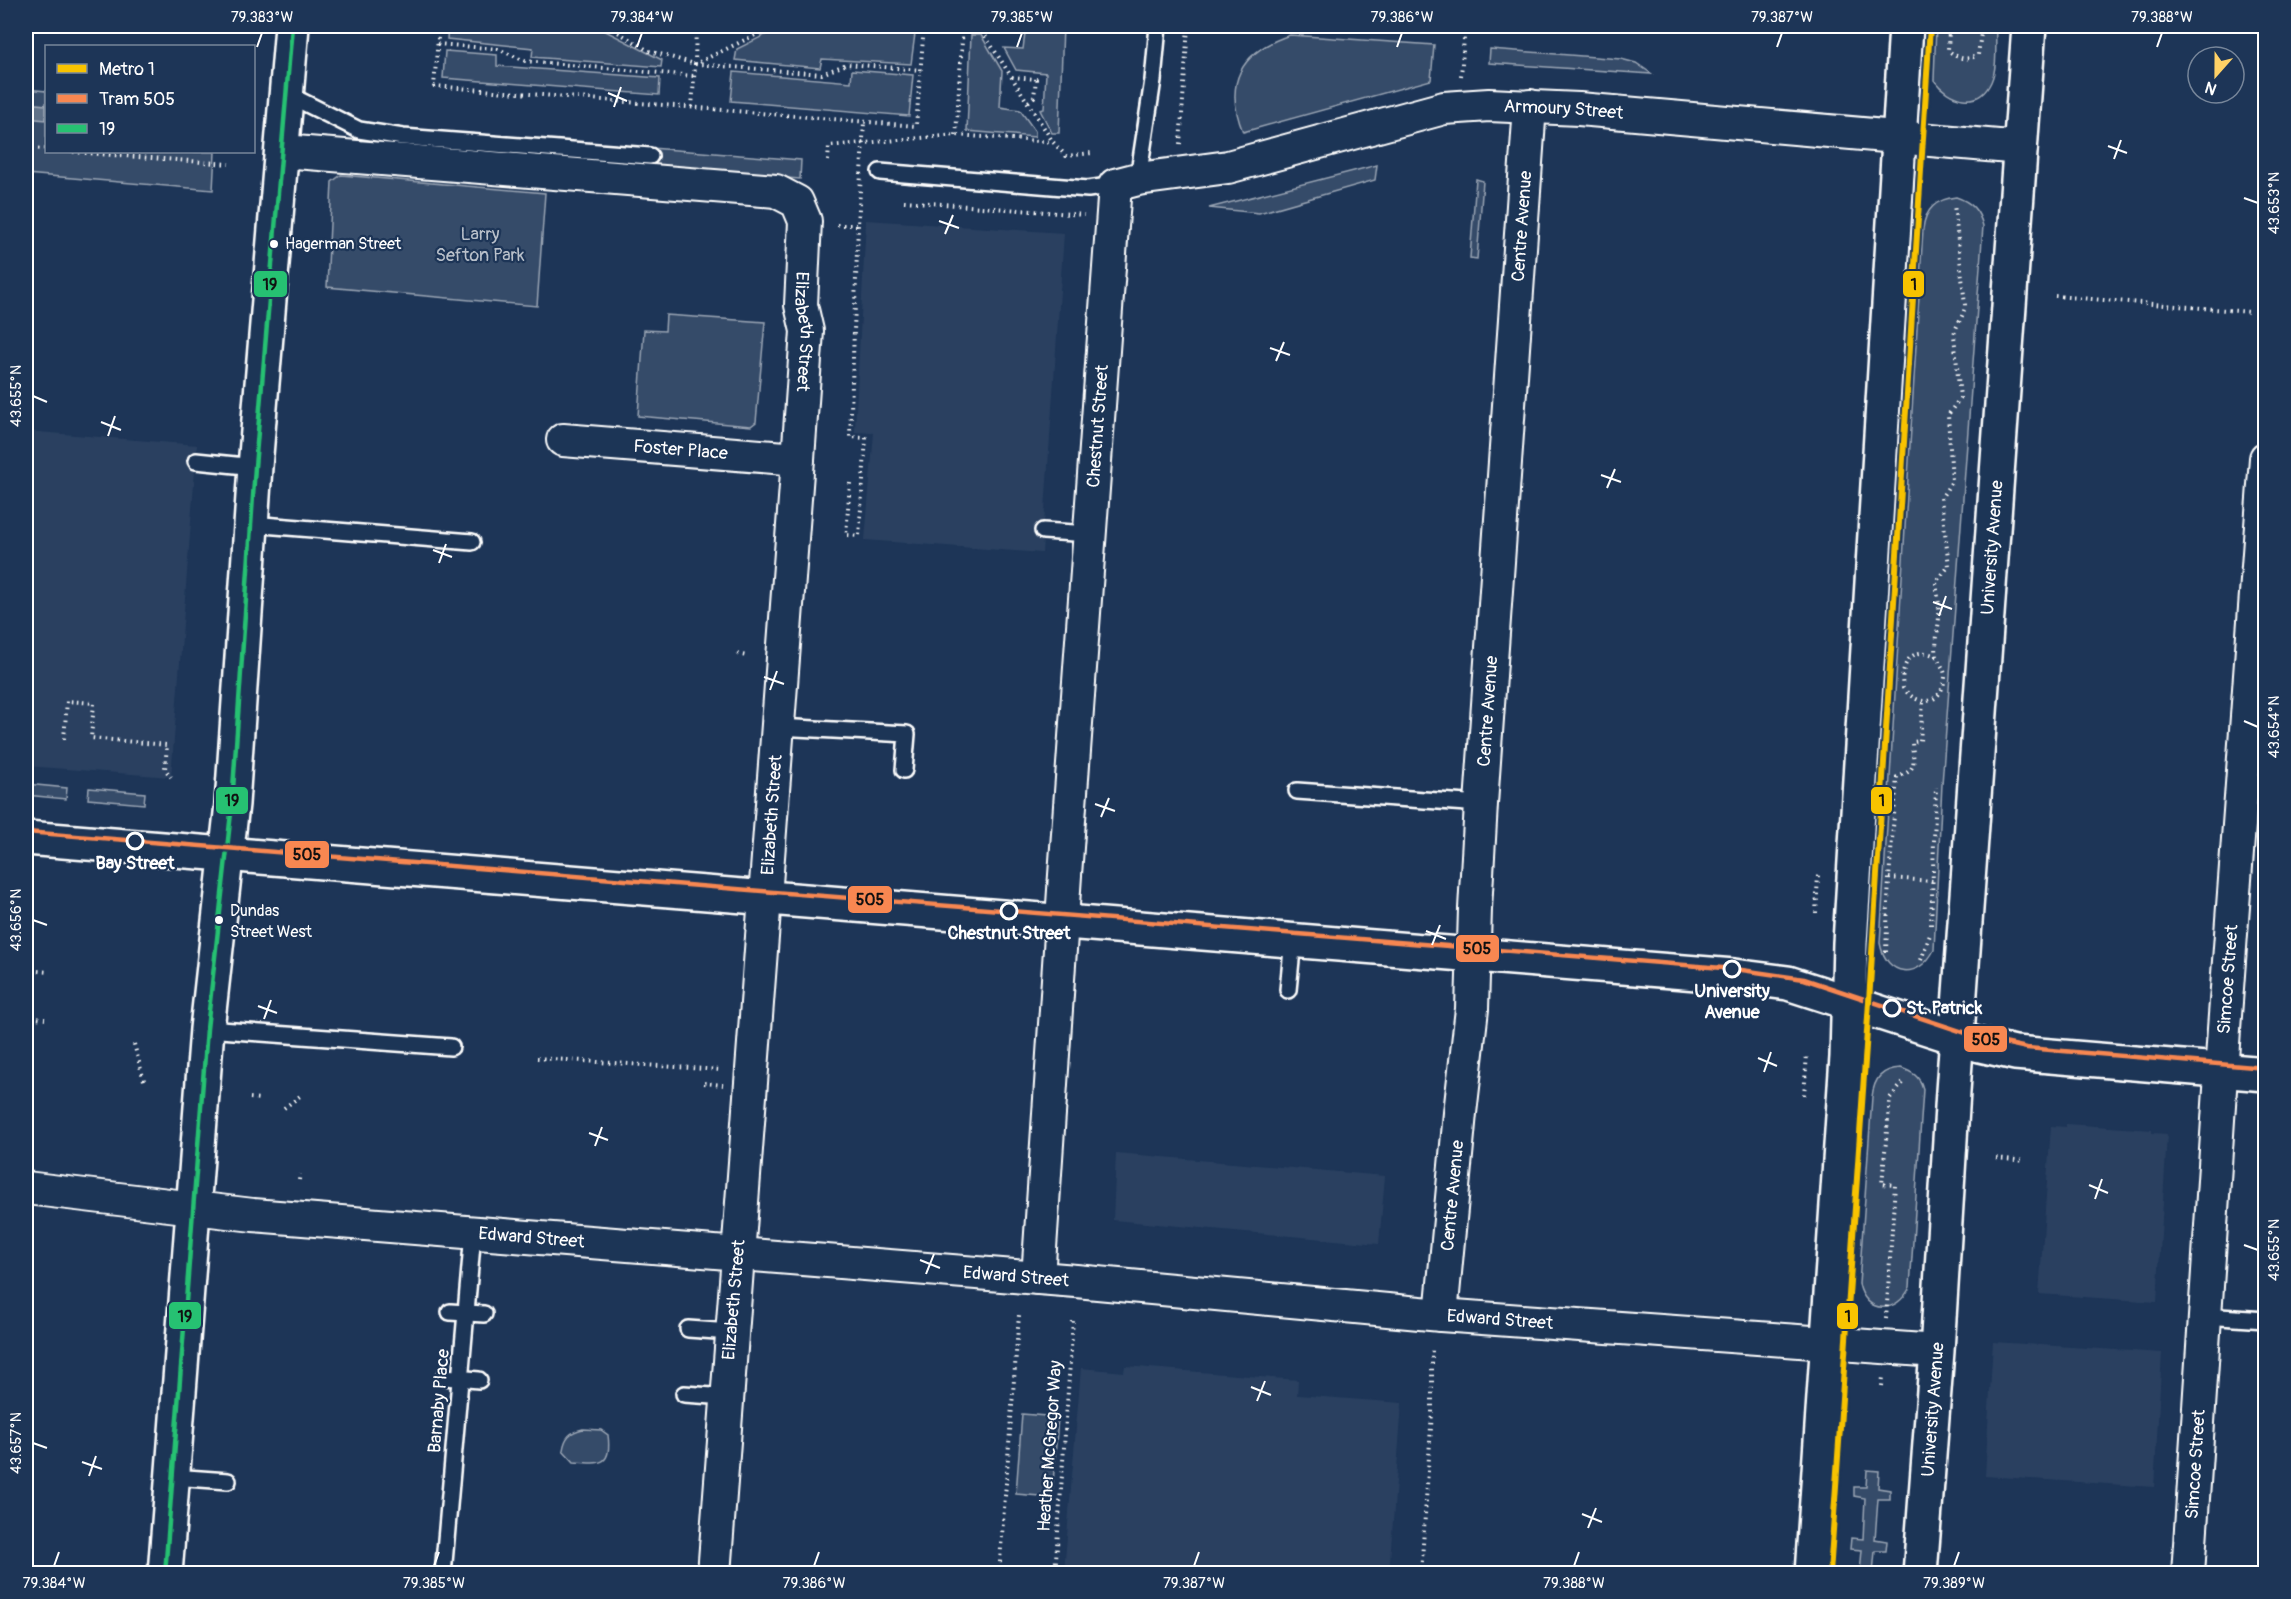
<svg xmlns="http://www.w3.org/2000/svg" width="2291" height="1599" viewBox="0 0 2291 1599" font-family="Pangolin,sans-serif">
  <rect width="100%" height="100%" fill="#1d3557"/>
  <filter id="ink" filterUnits="userSpaceOnUse"><feTurbulence type="fractalNoise" baseFrequency=".0167" numOctaves="2"/><feDisplacementMap in="SourceGraphic" scale="12" xChannelSelector="R" yChannelSelector="G"/><feConvolveMatrix kernelMatrix="1 2 1 2 8 2 1 2 1" color-interpolation-filters="sRGB"/></filter>
  <g filter="url(#ink)">
    <!-- built -->
    <g fill="#2a4161">
      <polygon points="866,220 1064,233 1042,553 865,540 874,433 855,432"/>
      <polygon points="26,431 197,445 171,777 26,766"/>
      <polygon points="2066,1124 2152,1130 2152,1133 2167,1134 2157,1302 2039,1294 2051,1126 2066,1127"/>
      <polygon points="1116,1153 1385,1176 1379,1244 1113,1220"/>
      <polygon points="1993,1342 2162,1353 2154,1487 1985,1476"/>
      <polygon points="1125,1366 1298,1380 1297,1395 1402,1403 1389,1573 1064,1573 1081,1368 1124,1372"/>
    </g>
    <!-- green -->
    <g fill="#364b69" stroke="#9aa5b4" stroke-width="1.5">
      <polygon points="448,26 596,26 662,60 661,67 532,57 533,48 447,39"/>
      <polygon points="783,26 916,26 911,64 822,59 820,68 735,60 737,49"/>
      <polygon points="1026,26 1063,26 1059,133 1052,133 1040,110 1044,109 1046,73 1016,70 1004,48 1023,49"/>
      <polygon points="1700,26 1755,26 1755,31 1712,27 1700,29"/>
      <path d="M1936,26H1996C1995,42 1998,67 1991,82C1978,110 1948,100 1934,80Z"/>
      <polygon points="971,35 981,35 1002,71 1000,107 1020,110 1035,131 1035,137 967,131"/>
      <path d="M1290,35L1434,45L1431,80L1243,132C1223,83 1241,51 1290,35Z"/>
      <polygon points="1490,49 1621,59 1636,63 1652,74 1489,63"/>
      <polygon points="445,51 497,55 497,66 660,78 659,95 443,78"/>
      <polygon points="852,70 913,75 909,116 731,101 734,72 851,82"/>
      <polygon points="26,89 46,91 46,152 215,152 213,190 26,174"/>
      <polygon points="651,148 801,160 800,179 649,167"/>
      <polygon points="1377,165 1375,180 1259,213 1209,208"/>
      <polygon points="341,175 545,193 537,306 327,287 332,182"/>
      <polygon points="1476,179 1483,181 1477,259 1470,258"/>
      <path d="M1956,197C1971,202 1979,210 1983,226L1942,784L1934,950C1919,980 1886,977 1880,943L1923,229C1925,209 1936,199 1956,197Z"/>
      <polygon points="666,315 765,322 756,422 751,426 638,416 644,330 665,331"/>
      <polygon points="26,784 67,788 66,799 26,795"/>
      <polygon points="89,788 145,793 144,804 88,799"/>
      <path d="M1901,1068C1912,1072 1920,1076 1923,1089L1910,1287C1897,1314 1866,1315 1859,1284L1872,1097C1874,1079 1881,1069 1901,1068Z"/>
      <polygon points="1022,1414 1058,1417 1052,1497 1016,1494"/>
      <path d="M583,1429L601,1430L608,1435C612,1466 601,1464 574,1462L563,1450C565,1437 570,1432 583,1429Z"/>
      <polygon points="1867,1470 1879,1471 1878,1488 1890,1490 1890,1499 1878,1499 1875,1539 1887,1541 1886,1551 1875,1551 1873,1573 1860,1573 1862,1550 1850,1549 1851,1538 1863,1539 1865,1498 1854,1496 1854,1487 1866,1487"/>
    </g>
    <!-- water -->
    <polygon fill="#617289" stroke="#a0aab8" stroke-width="1.5" points="26,103 46,105 46,120 26,118"/>
    <g fill="none" stroke-linecap="round" stroke-linejoin="round">
      <defs>
        <g id="service">
          <polyline points="287,94 359,130 403,137 650,156"/>
          <polyline points="880,172 1088,189 1115,185"/>
          <polyline points="1138,179 1153,80 1158,26"/>
          <polyline points="196,461 255,467"/>
          <polyline points="251,524 472,542"/>
          <polyline points="1043,531 1090,534"/>
          <polyline points="778,727 907,734 904,770"/>
          <polyline points="1297,791 1481,804"/>
          <polyline points="1288,990 1293,940"/>
          <polyline points="207,1029 451,1047"/>
          <polyline points="450,1312 484,1314"/>
          <polyline points="2204,1316 2266,1320"/>
          <polyline points="688,1329 731,1332"/>
          <polyline points="444,1377 479,1380"/>
          <polyline points="684,1394 727,1397"/>
          <polyline points="173,1477 228,1481"/>
          <polyline points="443,1574 473,1233"/>
        </g>
        <g id="minor">
          <path id="s1" d="M283,151L776,191L797,202L805,221L801,305L807,331L798,459L714,1574"/>
          <path id="s2" d="M563,440L798,459"/>
          <path id="s3" d="M26,1188L253,1215L1076,1281L1441,1315L1937,1351"/>
          <path id="s4" d="M1038,1278L1065,875L1115,185L1138,179L1228,167L1444,108L1489,105L1579,109L2021,148"/>
          <path id="s5" d="M1441,1315L1460,1113L1472,1009L1475,909L1481,804L1530,106"/>
          <path id="s6" d="M2188,1574L2224,1029L2266,458"/>
        </g>
        <polyline id="secondary" points="26,838 1734,976 1788,983 1980,1045 2015,1053 2266,1074"/>
        <g id="primary">
          <polyline points="165,1574 207,1029 232,804 255,467 292,26"/>
          <polyline points="1812,1574 1847,1057 1850,943 1906,26"/>
          <path id="s7" d="M1920,1574L1937,1351L1953,1091L2029,26"/>
        </g>
      </defs>
      <!-- service casing -->
      <use href="#service" stroke="#fff" stroke-width="20"/>
      <!-- minor casing -->
      <use href="#minor" stroke="#fff" stroke-width="36"/>
      <!-- secondary casing -->
      <use href="#secondary" stroke="#fff" stroke-width="38"/>
      <!-- primary casing -->
      <use href="#primary" stroke="#fff" stroke-width="38"/>
      <!-- path -->
      <g stroke="#fff" stroke-width="4" stroke-dasharray="1.5 4.5" stroke-linecap="butt">
        <polyline points="439,26 434,86 916,126 924,26"/>
        <polyline points="608,26 649,51 695,64 822,74 847,64 921,70"/>
        <polyline points="979,26 1053,142 1066,156 1092,153"/>
        <path d="M1954,26L1949,29L1948,50C1958,59 1966,61 1978,55L1981,33L1976,26"/>
        <polyline points="437,44 498,49 525,61 694,76"/>
        <polyline points="695,64 696,26"/>
        <polyline points="1461,76 1465,26"/>
        <polyline points="1012,77 1036,79 1034,97 1028,102"/>
        <polyline points="692,107 695,64 774,26"/>
        <polyline points="956,135 963,26"/>
        <polyline points="1180,144 1188,26"/>
        <polyline points="26,148 46,149"/>
        <polyline points="73,152 229,164"/>
        <polyline points="828,161 829,146 956,135 1053,142"/>
        <polyline points="904,201 1084,215"/>
        <polyline points="2055,296 2251,312"/>
        <polyline points="850,483 846,535 859,536 866,438 850,437 858,225"/>
        <polyline points="737,654 747,656"/>
        <path d="M1937,657C1912,643 1899,666 1903,688C1920,709 1942,704 1945,677C1945,668 1939,664 1937,656C1934,644 1940,623 1939,610C1939,601 1937,591 1936,582L1949,566L1941,498L1952,481L1948,415L1960,398L1954,335C1956,324 1964,317 1965,305L1954,204"/>
        <polyline points="64,739 67,701 94,703 91,738 167,745 165,769 171,777"/>
        <polyline points="1889,878 1933,881"/>
        <polyline points="1816,913 1818,875"/>
        <polyline points="1931,925 1936,787"/>
        <path d="M1886,952L1889,878L1897,777C1919,770 1913,761 1912,742L1920,741L1923,702"/>
        <polyline points="1921,960 1931,932"/>
        <polyline points="26,970 49,972"/>
        <polyline points="26,1017 45,1019"/>
        <polyline points="134,1044 145,1084"/>
        <polyline points="537,1058 721,1070"/>
        <polyline points="704,1083 723,1085"/>
        <polyline points="1804,1095 1807,1054"/>
        <polyline points="250,1098 261,1099"/>
        <polyline points="284,1108 300,1096"/>
        <polyline points="1996,1158 2025,1161"/>
        <polyline points="299,1180 300,1174"/>
        <polyline points="1886,1319 1895,1185 1882,1184 1890,1098 1904,1082"/>
        <polyline points="1882,1386 1883,1377"/>
        <polyline points="999,1574 1019,1315"/>
        <polyline points="1055,1574 1073,1320"/>
        <polyline points="1421,1574 1432,1412 1432,1348"/>
      </g>
      <!-- service -->
      <use href="#service" stroke="#1d3557" stroke-width="15"/>
      <!-- minor -->
      <use href="#minor" stroke="#1d3557" stroke-width="32"/>
      <!-- secondary -->
      <use href="#secondary" stroke="#1d3557" stroke-width="33"/>
      <!-- primary -->
      <use href="#primary" stroke="#1d3557" stroke-width="33"/>
      <!-- path-bridge -->
      <polyline stroke="#fff" stroke-width="4" stroke-dasharray="1.5 4.5" stroke-linecap="butt" points="837,225 858,225 864,122"/>
      <defs>
        <polyline id="bus-1" points="165,1574 207,1029 232,804 255,467 292,26"/>
      </defs>
      <!-- bus-1 casing -->
      <use href="#bus-1" stroke="#1d3557" stroke-width="9"/>
      <!-- bus-1 -->
      <use href="#bus-1" stroke="#26c172" stroke-width="4.5"/>
      <defs>
        <polyline id="tram-1" points="26,832 1735,969 1804,979 1981,1038 2027,1048 2266,1068"/>
      </defs>
      <!-- tram-1 casing -->
      <use href="#tram-1" stroke="#1d3557" stroke-width="9"/>
      <!-- tram-1 -->
      <use href="#tram-1" stroke="#f88751" stroke-width="4.5"/>
      <defs>
        <polyline id="metro-1" points="1830,1574 1869,1002 1930,26"/>
      </defs>
      <!-- metro-1 casing -->
      <use href="#metro-1" stroke="#1d3557" stroke-width="10"/>
      <!-- metro-1 -->
      <use href="#metro-1" stroke="#f8c300" stroke-width="6"/>
    </g>
  </g>
  <!-- ticks -->
  <path fill="none" stroke="#fff" stroke-width="2" d="M257,47L262,33M637,47L642,33M1017,47L1022,33M1397,47L1402,33M1777,47L1782,33M2157,47L2162,33M608,93L627,101M614,107L621,87M2108,146L2127,153M2114,159L2121,140M2244,198L2258,203M939,221L959,228M945,234L953,215M1270,348L1290,355M1276,361L1284,342M33,396L47,402M101,422L121,430M108,436L115,416M1601,475L1621,482M1607,488L1615,469M433,550L452,557M439,563L446,544M1933,602L1952,609M1939,616L1946,596M764,677L784,684M770,690L777,671M2244,721L2258,727M1095,804L1115,811M1101,817L1109,798M33,920L47,925M1426,931L1446,939M1432,945L1440,925M258,1006L277,1013M264,1019L271,1000M1758,1058L1777,1066M1764,1072L1771,1052M589,1133L608,1140M595,1146L602,1127M2089,1185L2108,1193M2095,1199L2102,1179M2244,1245L2258,1250M920,1260L940,1268M926,1274L934,1254M1251,1387L1271,1395M1257,1401L1265,1381M33,1443L47,1448M82,1462L102,1469M89,1476L96,1456M1582,1514L1602,1522M1588,1528L1596,1508M54,1566L59,1552M434,1566L439,1552M814,1566L819,1552M1194,1566L1199,1552M1574,1566L1579,1552M1954,1566L1959,1552"/>
  <!-- markers -->
  <g fill="#fff" stroke="#1d3557" stroke-width="2">
    <circle cx="274" cy="244" r="5"/>
    <circle cx="219" cy="920" r="5"/>
  </g>
  <g fill="#1d3557" stroke="#fff" stroke-width="3">
    <circle cx="135" cy="841" r="8"/>
    <circle cx="1009" cy="911" r="8"/>
    <circle cx="1732" cy="969" r="8"/>
    <circle cx="1892" cy="1008" r="8"/>
  </g>
  <g text-anchor="middle" dominant-baseline="central" stroke-width="4.5" stroke-linejoin="round" paint-order="stroke">
    <!-- bus labels -->
    <g font-size="16" fill="#fff" stroke="#1d3557" text-anchor="start">
      <text x="285" y="244">Hagerman Street</text>
      <text x="230" y="911">Dundas<tspan x="230" dy="21">Street West</tspan></text>
    </g>
    <!-- street labels -->
    <g font-size="18" fill="#fff" stroke="#1d3557">
      <text stroke="none"><textPath href="#s4" startOffset="1554">Armoury Street</textPath></text>
      <text stroke="none"><textPath href="#s5" startOffset="1092">Centre Avenue</textPath></text>
      <text stroke="none"><textPath href="#s1" startOffset="650">Elizabeth Street</textPath></text>
      <text stroke="none"><textPath href="#s4" startOffset="854">Chestnut Street</textPath></text>
      <text stroke="none"><textPath href="#s2" startOffset="118">Foster Place</textPath></text>
      <text stroke="none"><textPath href="#s7" startOffset="1029">University Avenue</textPath></text>
      <text stroke="none"><textPath href="#s5" startOffset="606">Centre Avenue</textPath></text>
      <text transform="translate(772 815) rotate(-86)">Elizabeth Street</text>
      <text stroke="none"><textPath href="#s6" startOffset="596">Simcoe Street</textPath></text>
      <text stroke="none"><textPath href="#s5" startOffset="120">Centre Avenue</textPath></text>
      <text stroke="none"><textPath href="#s3" startOffset="508">Edward Street</textPath></text>
      <text stroke="none"><textPath href="#s3" startOffset="994">Edward Street</textPath></text>
      <text transform="translate(734 1300) rotate(-85)">Elizabeth Street</text>
      <text stroke="none"><textPath href="#s3" startOffset="1480">Edward Street</textPath></text>
      <text transform="translate(439 1401) rotate(-85)">Barnaby Place</text>
      <text stroke="none"><textPath href="#s7" startOffset="165">University Avenue</textPath></text>
      <text transform="translate(1050 1446) rotate(-86)">Heather McGregor Way</text>
      <text stroke="none"><textPath href="#s6" startOffset="110">Simcoe Street</textPath></text>
    </g>
    <!-- park labels -->
    <g font-size="18" fill="#b9c0ca" stroke="#1d3557">
      <text x="480" y="234">Larry<tspan x="480" dy="21">Sefton Park</tspan></text>
    </g>
    <!-- stop labels -->
    <g font-size="18" font-weight="bold" fill="#fff" stroke="#1d3557">
      <text x="135" y="863">Bay Street</text>
      <text x="1009" y="933">Chestnut Street</text>
      <text x="1732" y="991">University<tspan x="1732" dy="21">Avenue</tspan></text>
      <text x="1906" y="1008" text-anchor="start">St. Patrick</text>
    </g>
  </g>
  <g stroke="#1d3557" stroke-width="2">
    <rect x="253" y="270" width="35" height="28" rx="6" fill="#26c172"/>
    <rect x="1902" y="270" width="23" height="28" rx="6" fill="#f8c300"/>
    <rect x="1870" y="786" width="23" height="29" rx="6" fill="#f8c300"/>
    <rect x="215" y="786" width="34" height="29" rx="6" fill="#26c172"/>
    <rect x="284" y="840" width="46" height="29" rx="6" fill="#f88751"/>
    <rect x="847" y="885" width="46" height="29" rx="6" fill="#f88751"/>
    <rect x="1455" y="934" width="45" height="29" rx="6" fill="#f88751"/>
    <rect x="1963" y="1025" width="45" height="28" rx="6" fill="#f88751"/>
    <rect x="168" y="1301" width="34" height="29" rx="6" fill="#26c172"/>
    <rect x="1836" y="1302" width="23" height="28" rx="6" fill="#f8c300"/>
  </g>
  <g font-size="16" text-anchor="middle" font-weight="bold" fill="#111">
    <text x="270" y="290">19</text>
    <text x="1914" y="290">1</text>
    <text x="1882" y="806">1</text>
    <text x="232" y="806">19</text>
    <text x="307" y="860">505</text>
    <text x="870" y="905">505</text>
    <text x="1477" y="954">505</text>
    <text x="1986" y="1045">505</text>
    <text x="185" y="1322">19</text>
    <text x="1848" y="1322">1</text>
  </g>
  <!-- margin -->
  <rect width="2291" height="1599" fill="none" stroke="#1d3557" stroke-width="66"/>
  <!-- legend -->
  <rect x="45" y="45" width="210" height="108" fill="#1d3557" stroke="#77869a" stroke-width="1.5"/>
  <rect x="57" y="64" width="30" height="9" fill="#f8c300" stroke="#77869a" stroke-width="1.5"/>
  <text x="99" y="75" font-size="18" fill="#ffffff">Metro 1</text>
  <rect x="57" y="94" width="30" height="9" fill="#f88751" stroke="#77869a" stroke-width="1.5"/>
  <text x="99" y="105" font-size="18" fill="#ffffff">Tram 505</text>
  <rect x="57" y="124" width="30" height="9" fill="#26c172" stroke="#77869a" stroke-width="1.5"/>
  <text x="99" y="135" font-size="18" fill="#ffffff">19</text>
  <!-- north arrow -->
  <g transform="translate(2216 75) rotate(201)"><circle r="28" fill="#1d3557" stroke="#77869a" stroke-width="1.5"/>
  <path d="M0-4.5L10 22L0 15L-10 22Z" fill="#ffd166"/>
  <text y="-9" font-size="16" font-weight="bold" text-anchor="middle" fill="#ffffff">N</text>
  </g>
  <rect x="33" y="33" width="2225" height="1533" fill="none" stroke="#fff" stroke-width="2"/>
  <g font-size="15" text-anchor="middle" fill="#fff">
    <text x="262" y="22">79.383°W</text>
    <text x="642" y="22">79.384°W</text>
    <text x="1022" y="22">79.385°W</text>
    <text x="1402" y="22">79.386°W</text>
    <text x="1782" y="22">79.387°W</text>
    <text x="2162" y="22">79.388°W</text>
    <text transform="translate(2274 203) rotate(-90)" y="5">43.653°N</text>
    <text transform="translate(16 396) rotate(-90)" y="5">43.655°N</text>
    <text transform="translate(2274 727) rotate(-90)" y="5">43.654°N</text>
    <text transform="translate(16 920) rotate(-90)" y="5">43.656°N</text>
    <text transform="translate(2274 1250) rotate(-90)" y="5">43.655°N</text>
    <text transform="translate(16 1443) rotate(-90)" y="5">43.657°N</text>
    <text x="54" y="1588">79.384°W</text>
    <text x="434" y="1588">79.385°W</text>
    <text x="814" y="1588">79.386°W</text>
    <text x="1194" y="1588">79.387°W</text>
    <text x="1574" y="1588">79.388°W</text>
    <text x="1954" y="1588">79.389°W</text>
  </g>
</svg>
